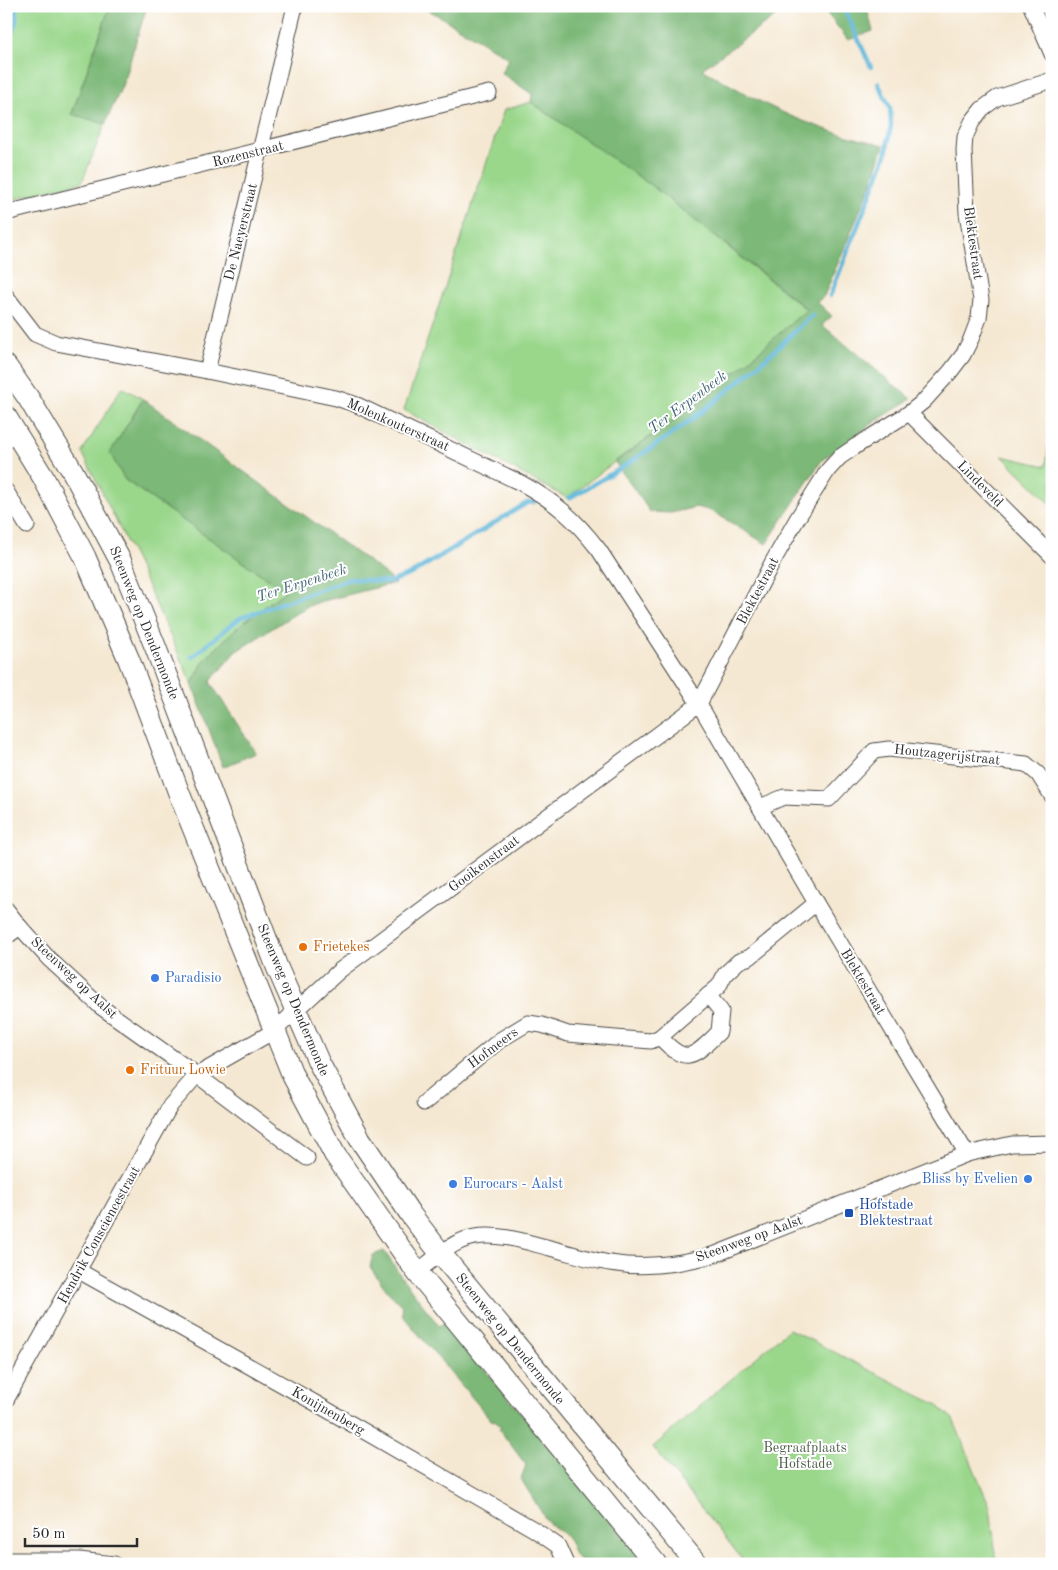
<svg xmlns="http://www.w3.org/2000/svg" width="1058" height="1570" viewBox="0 0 1058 1570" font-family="'Old Standard TT',serif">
  <rect width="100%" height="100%" fill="#fff"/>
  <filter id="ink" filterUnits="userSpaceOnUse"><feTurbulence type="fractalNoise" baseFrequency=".02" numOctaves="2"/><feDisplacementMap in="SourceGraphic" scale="10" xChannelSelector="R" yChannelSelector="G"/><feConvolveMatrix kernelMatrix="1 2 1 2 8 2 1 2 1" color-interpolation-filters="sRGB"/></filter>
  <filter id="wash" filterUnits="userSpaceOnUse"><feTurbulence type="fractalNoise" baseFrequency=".0096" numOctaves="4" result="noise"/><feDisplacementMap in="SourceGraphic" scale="20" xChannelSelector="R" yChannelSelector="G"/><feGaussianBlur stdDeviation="1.12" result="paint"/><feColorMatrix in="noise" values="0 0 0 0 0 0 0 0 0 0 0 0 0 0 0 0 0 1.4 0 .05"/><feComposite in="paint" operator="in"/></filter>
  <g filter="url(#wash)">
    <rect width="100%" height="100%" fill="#f5e8d2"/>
    <!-- green -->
    <g fill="#9ad78b" stroke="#62815b">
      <polygon points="6,6 110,6 72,113 105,124 82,182 6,201"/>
      <polygon points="531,102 652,186 807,310 713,392 621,457 567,498 404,410 504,110"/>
      <polygon points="122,387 143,399 110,453 125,480 285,591 234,630 204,661 192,684 139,567 82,452"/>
      <polygon points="1051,421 1052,421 1052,505 1002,456 1046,466"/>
      <polygon points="789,1329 936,1404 953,1419 990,1507 997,1564 746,1564 653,1447"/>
    </g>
    <!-- forest -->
    <g fill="#7bb877" stroke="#537251">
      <polygon points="110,6 147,6 122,86 105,124 72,114"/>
      <path d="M422,6H790L702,69C736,88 770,109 806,122C831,132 857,139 884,145L872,182L824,296L817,302L832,316L822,325L911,399L867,427L822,460L766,544L712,511L696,507L671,513L650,512C639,495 626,479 615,462L713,392L807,309L652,186L531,102L532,94L501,73L509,58Z"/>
      <polygon points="818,6 866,6 873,31 848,40 826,12"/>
      <polygon points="143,399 379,569 395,583 319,602 306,607 235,652 210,682 256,753 223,767 192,684 204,661 234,630 285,591 125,480 110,453"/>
      <polygon points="384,1251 403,1279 439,1326 445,1322 646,1564 583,1564 575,1555 569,1540 560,1531 548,1523 521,1479 526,1465 499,1429 501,1427 495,1420 492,1421 403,1316 402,1306 388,1292 370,1267 373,1255"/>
    </g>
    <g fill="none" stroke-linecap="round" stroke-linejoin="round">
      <!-- stream -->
      <g stroke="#5bb6d9" stroke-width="4.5">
        <polyline points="843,6 871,67"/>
        <polyline points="6,49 16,21 17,6"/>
        <polyline points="830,296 886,155 891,125 890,108 878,83"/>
        <path d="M569,498C657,451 741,385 812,315"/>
        <polyline points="192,657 240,618 350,579 390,582 411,574 527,503 534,502"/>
      </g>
    </g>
  </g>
  <g filter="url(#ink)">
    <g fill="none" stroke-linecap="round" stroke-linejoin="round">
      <defs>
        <g id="minor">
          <polyline points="1031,6 1052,54"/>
          <polyline points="6,213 489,93"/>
          <path d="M6,296L35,334L56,343L207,371L336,398L357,405L521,483C556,502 575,519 599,550L699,704L816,903L967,1154"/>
          <polyline points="207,371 295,6"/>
          <polyline points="909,413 1052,556"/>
          <polyline points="6,491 27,526"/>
          <polyline points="760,807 784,797 829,799 874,751 889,749 1026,764 1038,774 1052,796"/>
          <polyline points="6,909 20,927 49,959 101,1007 197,1075 307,1158"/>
          <polyline points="6,937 20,927"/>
          <path d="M660,1037C687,1067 694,1056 719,1032L721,1011L708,995"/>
          <polyline points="424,1103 500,1040 528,1023 542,1025 568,1034 651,1041 660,1037 719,986 725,974 739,961 750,957 816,903"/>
          <polyline points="79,1271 317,1404 535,1530 558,1546 566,1564"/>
          <path d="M417,1272C434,1259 453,1240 475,1237C500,1233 526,1242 550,1248C570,1253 590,1260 610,1263C645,1269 682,1264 716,1254L967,1154L1012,1144L1052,1143"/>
          <polyline points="6,1400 170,1106 197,1075 274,1031 339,971 699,704 772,563 797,519 828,470 840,457 856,446 909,413 924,401 950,372 963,355 971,339 979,318 981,300 967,213 964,150 965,137 972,122 982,109 997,98 1052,80"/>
          <polyline points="6,1560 79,1560 114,1564"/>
        </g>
        <g id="secondary">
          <polyline points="6,366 29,399 73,472 121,562 155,646 277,967 319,1063 360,1139 411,1215 441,1254 697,1564"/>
          <polyline points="6,417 43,477 85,557 129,660 179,793 293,1076 335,1155 417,1272 656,1564"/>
        </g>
      </defs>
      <!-- minor casing -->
      <use href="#minor" stroke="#494744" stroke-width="17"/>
      <!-- secondary casing -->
      <use href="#secondary" stroke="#494744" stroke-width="23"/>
      <!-- minor -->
      <use href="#minor" stroke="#fff" stroke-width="15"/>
      <!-- secondary -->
      <use href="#secondary" stroke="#fff" stroke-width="21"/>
    </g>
  </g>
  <!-- markers -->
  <g fill="#e8710a" stroke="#fff" stroke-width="2">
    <circle cx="303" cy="947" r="5"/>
    <circle cx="130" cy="1070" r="5"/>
  </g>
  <g fill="#3f7fe0" stroke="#fff" stroke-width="2">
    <circle cx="155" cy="978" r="5"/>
    <circle cx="1028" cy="1179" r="5"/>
    <circle cx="453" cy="1184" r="5"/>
  </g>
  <rect fill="#1a4fb4" stroke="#fff" stroke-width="2" x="844" y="1208" width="10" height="10" rx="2.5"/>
  <g text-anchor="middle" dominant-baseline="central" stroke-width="4" stroke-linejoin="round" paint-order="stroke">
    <!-- street labels -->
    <g font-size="14" fill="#2b2b2b" stroke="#fff">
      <text transform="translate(248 154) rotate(-14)">Rozenstraat</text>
      <text transform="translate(241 232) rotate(-76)">De Naeyerstraat</text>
      <text transform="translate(973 243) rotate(82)">Blektestraat</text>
      <text transform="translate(398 425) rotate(24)">Molenkouterstraat</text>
      <text transform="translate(980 484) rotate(45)">Lindeveld</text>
      <text transform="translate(758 591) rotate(-62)">Blektestraat</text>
      <text transform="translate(144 623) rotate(68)">Steenweg op Dendermonde</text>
      <text transform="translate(947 755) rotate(6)">Houtzagerijstraat</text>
      <text transform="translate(484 864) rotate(-37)">Gooikenstraat</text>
      <text transform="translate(74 978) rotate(43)">Steenweg op Aalst</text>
      <text transform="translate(863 982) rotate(59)">Blektestraat</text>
      <text transform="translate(293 1000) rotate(67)">Steenweg op Dendermonde</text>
      <text transform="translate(493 1048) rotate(-37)">Hofmeers</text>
      <text transform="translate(99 1235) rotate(-61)">Hendrik Consciencestraat</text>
      <text transform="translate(749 1239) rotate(-20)">Steenweg op Aalst</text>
      <text transform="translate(510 1339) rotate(51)">Steenweg op Dendermonde</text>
      <text transform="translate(328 1411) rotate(30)">Konijnenberg</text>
    </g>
    <!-- food labels -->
    <g font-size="14" fill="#c56008" stroke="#fff" text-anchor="start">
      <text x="313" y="947">Frietekes</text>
      <text x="140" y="1070">Frituur Lowie</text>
    </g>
    <!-- shop labels -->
    <g font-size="14" fill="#366cbe" stroke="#fff" text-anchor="start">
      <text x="165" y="978">Paradisio</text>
      <text x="1018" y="1179" text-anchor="end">Bliss by Evelien</text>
      <text x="463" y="1184">Eurocars - Aalst</text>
    </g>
    <!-- transit labels -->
    <g font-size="14" fill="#164399" stroke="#fff" text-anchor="start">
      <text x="859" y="1205">Hofstade<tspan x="859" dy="16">Blektestraat</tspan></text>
    </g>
    <!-- park labels -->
    <g font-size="14" fill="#4c5f48" stroke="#fff">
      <text x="805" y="1448">Begraafplaats<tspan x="805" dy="16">Hofstade</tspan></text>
    </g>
    <!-- water labels -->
    <g font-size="15" font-style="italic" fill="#3e6371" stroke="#fff">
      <text transform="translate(688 403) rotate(-37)">Ter Erpenbeek</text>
      <text transform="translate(302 584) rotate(-18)">Ter Erpenbeek</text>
    </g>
  </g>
  <!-- margin -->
  <rect width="1058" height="1570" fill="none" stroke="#fff" stroke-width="25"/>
  <!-- scale -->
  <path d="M25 1538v8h112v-8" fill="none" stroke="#2b2b2b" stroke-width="2.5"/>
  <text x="32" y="1538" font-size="15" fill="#2b2b2b" stroke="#ffffff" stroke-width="4" paint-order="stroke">50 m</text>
</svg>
